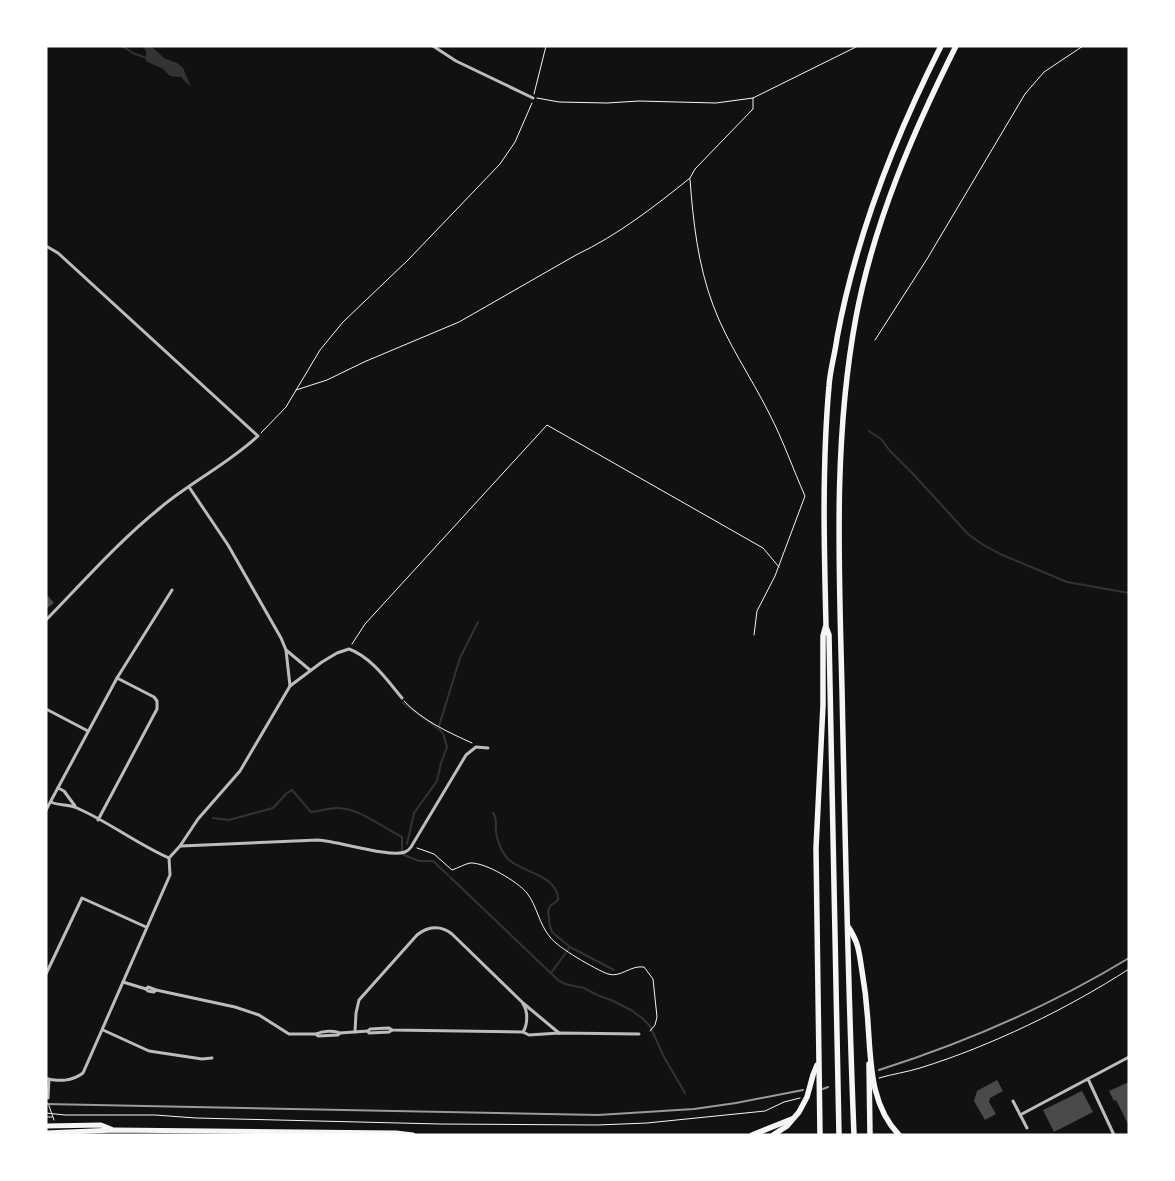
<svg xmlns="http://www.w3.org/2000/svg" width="1175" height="1181" viewBox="0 0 1175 1181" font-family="'Golos Text',sans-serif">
  <rect width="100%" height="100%" fill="#111"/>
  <!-- water -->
  <polygon fill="#333" points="145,46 152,47 164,58 177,63 183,68 191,87 181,77 170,76 163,69 146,61 146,51 144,48"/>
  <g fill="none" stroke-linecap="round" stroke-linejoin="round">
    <!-- stream -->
    <g stroke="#333" stroke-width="2">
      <polyline points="122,46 133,53 146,58"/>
      <polyline points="869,431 881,439 890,451 915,476 968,534 982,544 1000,554 1067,582 1129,593"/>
      <polyline points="403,703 440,730 444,735 444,737 447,747 441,763 437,781 414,813 407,844"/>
      <polyline points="439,726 460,658 478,622"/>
      <path d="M493,813C498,819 495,825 496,832C497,841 502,853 509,860C524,873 559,876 558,900L550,906L548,912L550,926L552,932L570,947L551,973"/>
      <path d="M213,818L229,820L273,808L287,793L292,790L311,812C320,811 329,808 338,808C358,808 384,828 402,837V850"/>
      <polyline points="404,855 419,861 433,861 448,875"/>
      <polyline points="450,877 558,980 565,984 584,988 597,995 611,1000 631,1010 642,1018 650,1026 664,1057 685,1093"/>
      <polyline points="570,947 614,970"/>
    </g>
  </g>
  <!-- building -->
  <g fill="#4a4a4a">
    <polygon points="48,596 54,603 46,609 46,598"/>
    <polygon points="997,1080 1003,1091 990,1098 989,1102 996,1114 985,1120 974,1101 977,1091"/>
    <polygon points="1129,1082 1129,1126 1116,1100 1114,1101 1109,1091"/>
    <polygon points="1082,1091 1093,1112 1054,1132 1043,1110"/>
  </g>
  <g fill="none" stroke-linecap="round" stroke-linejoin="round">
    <!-- path -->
    <g stroke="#f5f5f5" stroke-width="1">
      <polyline points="534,94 546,46"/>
      <polyline points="537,98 559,102 607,103 639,101 716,103 753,98 858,46"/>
      <path d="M690,179C693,221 698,265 713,305C727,343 751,377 769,413C783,440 793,469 805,496L775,576L757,611L754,635"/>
      <polyline points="875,340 927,259 1025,94 1044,72 1083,46"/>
      <path d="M296,390L327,380L364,362L459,322L576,255C618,235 654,207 690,178L695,169L753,109V98"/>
      <polyline points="261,433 286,407 320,350 343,322 408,260 500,164 515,142 532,103"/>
      <polyline points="352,644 365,624 547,425 763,548 779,567"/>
      <path d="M404,701C423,721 448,732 472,743"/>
      <path d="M417,848L434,854L452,870C458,868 465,864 470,863C485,862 518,882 527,893C537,906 539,924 550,937C558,948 595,969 608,974C621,978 630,965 644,967L653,979L657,1017L655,1025L650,1031"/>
      <path d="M879,1078C893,1074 907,1072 920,1068C991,1046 1067,1009 1129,969"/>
      <polyline points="48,1103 54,1120"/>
      <polyline points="46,1113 65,1115 155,1115 196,1118 440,1124 597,1125 647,1123 765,1111 784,1102 800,1098"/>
      <polyline points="46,1117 52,1117"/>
    </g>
    <!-- minor -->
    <g stroke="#bcbcbc" stroke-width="3">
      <polyline points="433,46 456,61 533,98"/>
      <path d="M46,246L58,253L258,436C228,464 191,482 160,508C119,541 83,582 46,620"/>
      <polyline points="189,487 228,545 281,638 286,650 290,686"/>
      <polyline points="286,650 310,670"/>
      <polyline points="46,709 88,731"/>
      <polyline points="58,788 64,791 75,806"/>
      <path d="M51,802C59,806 69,804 77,808C109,822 137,844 169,858"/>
      <polyline points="46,810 117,678 172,590"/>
      <polyline points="98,820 157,709 157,701 154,697 117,678"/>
      <path d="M181,846L318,840C337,841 391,858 405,852C408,851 409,850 411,847L466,755L476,747L488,748"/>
      <polyline points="46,974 82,898 146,927"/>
      <polyline points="123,982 146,989 148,991 154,992 156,990"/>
      <polyline points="146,989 148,987 156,990 235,1007 259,1015 289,1034 316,1034 318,1036 338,1035 340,1033"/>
      <path d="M523,1004C528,1011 528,1024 523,1032"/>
      <polyline points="103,1030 149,1051 202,1059 212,1058"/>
      <polyline points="368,1031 370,1029 389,1028 392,1030 523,1032 529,1035 559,1033 639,1034"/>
      <path d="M355,1032L356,1013L359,1000L417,935C428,926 441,925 452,934L523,1003L559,1033"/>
      <path d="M316,1034C322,1031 334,1030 340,1033L368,1031L369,1033L389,1032L392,1030"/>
      <path d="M46,1079C60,1081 71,1082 83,1073L170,875L169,858L180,846L198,819L240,771L290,686L322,662L337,653L349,649C371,657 387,680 402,698"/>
      <polyline points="1088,1079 1114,1135"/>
      <polyline points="48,1098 49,1079"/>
      <polyline points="1013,1101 1027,1128"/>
      <polyline points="1020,1115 1129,1057"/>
    </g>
    <!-- trunk -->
    <g stroke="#f5f5f5" stroke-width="5">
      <polyline points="46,1126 101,1125 111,1129"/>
      <polyline points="46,1133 114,1130 396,1133 413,1135"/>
    </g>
    <!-- motorway -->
    <g stroke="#f5f5f5" stroke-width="5.5">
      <polyline points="826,627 829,635 839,1135"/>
      <path d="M849,928C859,944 859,952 862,971C865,988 867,1006 868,1024C871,1063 870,1105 899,1135"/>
      <polyline points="869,1064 870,1135"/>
      <polyline points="752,1135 792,1119"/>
      <polyline points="773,1135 787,1126 799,1112 807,1097 813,1075 817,1065"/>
      <path d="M820,1135L816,848L823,705V636L826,625C824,546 822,465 829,386C830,370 835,354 837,338C856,235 894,139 941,46"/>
      <path d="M854,1135C848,986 845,838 842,689C839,565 833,440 856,317C874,222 913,132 956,46"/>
    </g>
    <!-- rail -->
    <g stroke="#9a9a9a" stroke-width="2">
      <path d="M879,1070C967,1042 1050,1006 1129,958"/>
      <polyline points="823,1089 828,1087"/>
      <polyline points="46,1104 598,1115 694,1109 736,1103 803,1090"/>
    </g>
  </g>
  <!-- border -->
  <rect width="1175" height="1181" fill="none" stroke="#ffffff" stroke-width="95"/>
</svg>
